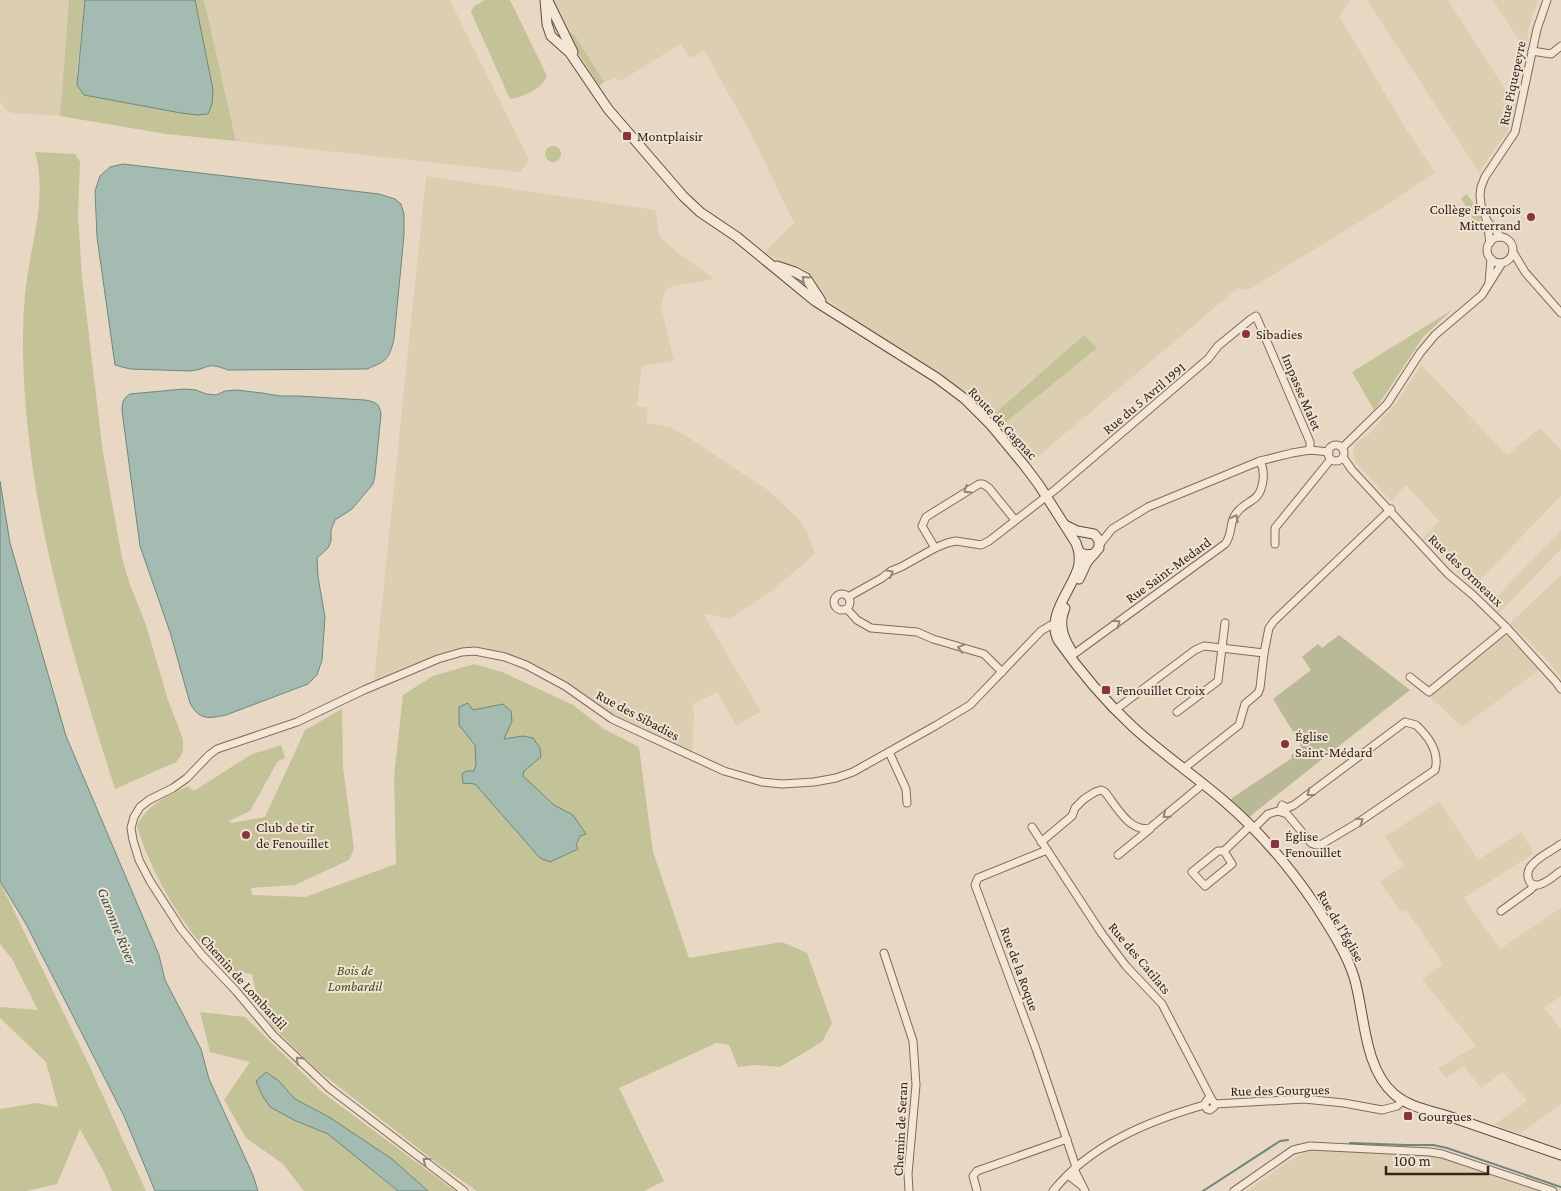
<svg xmlns="http://www.w3.org/2000/svg" width="1561" height="1191" viewBox="0 0 1561 1191" font-family="'Crimson Pro',serif">
  <rect width="100%" height="100%" fill="#e8d7c3"/>
  <!-- farmland -->
  <g fill="#dccfb1">
    <polygon points="0,0 69,0 60,116 12,113 6,110 0,101"/>
    <polygon points="204,0 450,0 529,160 520,172 236,141"/>
    <polygon points="553,0 1351,0 1339,16 1406,129 1435,172 1393,201 1248,290 1238,288 1029,464 1003,433 1000,427 1096,348 1084,335 992,416 969,394 841,310 822,295 814,279 803,269 778,260 765,252 794,223 749,130 704,50 690,58 680,44 621,81 615,78 604,82 574,34 568,32"/>
    <polygon points="1367,0 1448,0 1515,105 1508,131 1479,172"/>
    <polygon points="1493,0 1538,0 1528,30 1527,52"/>
    <polygon points="426,176 655,210 660,237 676,251 714,279 674,286 668,288 664,294 661,306 674,361 642,366 637,406 648,408 646,423 669,427 683,434 769,491 797,518 806,530 815,554 774,589 730,619 703,613 761,712 736,725 717,692 693,704 694,715 692,754 606,711 565,684 490,651 437,657 374,681"/>
    <polygon points="1421,365 1507,455 1540,428 1561,450 1561,496 1473,587 1423,538 1439,521 1406,485 1391,501 1357,464 1353,455 1354,445 1371,432 1397,402"/>
    <polygon points="1561,530 1561,549 1499,613 1490,604"/>
    <polygon points="1561,575 1561,678 1549,662 1510,623"/>
    <polygon points="1506,635 1539,670 1462,727 1429,696"/>
    <polygon points="1439,801 1478,860 1521,832 1534,853 1464,898 1500,949 1561,908 1561,996 1544,1008 1561,1029 1561,1104 1520,1134 1494,1125 1527,1101 1503,1072 1481,1088 1464,1066 1446,1078 1438,1068 1476,1046 1422,979 1443,964 1406,909 1401,912 1380,882 1404,866 1385,837"/>
    <polygon points="1327,1149 1427,1155 1449,1160 1541,1191 1246,1191 1295,1157 1308,1151"/>
  </g>
  <!-- green -->
  <g fill="#c4c398">
    <polygon points="69,0 85,0 77,72 84,95 181,113 203,43 195,0 204,0 236,141 166,134 60,116"/>
    <path d="M485,0H510L547,76C542,89 523,97 510,99L471,12L474,6Z"/>
    <polygon points="568,32 574,34 604,82 599,86 571,42"/>
    <circle cx="553" cy="154" r="8"/>
    <path d="M35,152L75,154L80,162L78,215L82,277L103,453L122,558L129,582L146,625L168,700L183,739V749L181,756L176,762L115,789C70,648 26,503 23,354C23,329 23,304 27,279C33,236 47,195 35,152Z"/>
    <path d="M1467,194C1475,205 1483,215 1482,230L1478,232L1472,217L1461,198Z"/>
    <polygon points="1452,310 1423,337 1383,398 1374,410 1352,372"/>
    <polygon points="1084,335 1097,348 1000,427 992,416"/>
    <path d="M474,664L502,672L573,705L604,729L639,747L653,852L689,958L782,942L807,953L832,1023L822,1042L780,1067L754,1065L738,1067L729,1045L716,1043L619,1088L664,1181L644,1191H477L441,1166L316,1069L271,1025L255,989L252,974L239,972L231,975C221,965 210,955 201,944C174,911 149,867 137,826C149,802 166,798 188,786L194,791L252,754L281,745L285,758L278,761L250,811L229,821L231,823L265,817L305,730L342,709L343,768L354,849L349,860L295,885L251,888L252,895L305,897L396,864L394,777L403,695L433,676Z"/>
    <polygon points="0,882 89,1065 146,1191 112,1191 104,1172 80,1129 57,1184 27,1191 0,1191 0,1109 37,1103 58,1107 46,1062 0,1018 0,1007 38,1010 12,959 0,944"/>
    <polygon points="200,1012 245,1017 322,1092 455,1191 304,1191 283,1164 246,1138 224,1100 250,1062 210,1052"/>
  </g>
  <!-- cemetery -->
  <polygon fill="#bab997" points="1339,635 1410,690 1249,817 1231,801 1232,798 1292,758 1291,755 1301,749 1299,737 1295,735 1273,699 1311,670 1302,657 1318,644 1322,648"/>
  <!-- water -->
  <g fill="#a4bbb1" stroke="#6d887d">
    <polygon points="85,0 195,0 213,90 212,104 208,114 197,115 181,113 84,95 77,85"/>
    <path d="M123,164L379,194L395,199L401,204L404,214V235L394,339C389,360 386,361 367,369L228,370C205,361 210,369 190,371L130,369L115,365L97,237L95,191L100,176L110,167Z"/>
    <path d="M184,389L196,390L206,394L216,395L225,391L236,390L262,393L280,396H299L365,400C376,402 379,403 381,414L375,475L373,484L352,509L335,520L331,530V541L328,548L317,558L318,577L325,617L322,660L317,675L308,684L226,715C208,719 199,720 190,703L170,632L140,546L122,411C122,403 123,398 130,394Z"/>
    <polygon points="0,481 10,543 66,736 159,955 165,980 201,1049 209,1079 253,1175 258,1191 155,1191 124,1116 26,924 0,881"/>
    <polygon points="468,703 473,710 503,704 511,711 512,721 504,739 523,736 533,738 540,748 541,757 524,771 523,776 554,805 573,815 586,834 580,836 576,845 578,849 550,862 540,858 475,784 463,783 462,774 466,771 474,771 476,765 475,745 459,725 459,707"/>
    <polygon points="266,1072 279,1081 295,1099 329,1117 392,1159 428,1191 398,1191 328,1134 296,1121 270,1107 262,1095 256,1081"/>
  </g>
  <g fill="none" stroke-linecap="round" stroke-linejoin="round">
    <!-- stream -->
    <g stroke="#6d887d" stroke-width="2">
      <polyline points="1350,1143 1406,1145 1433,1145 1447,1148 1561,1187"/>
      <polyline points="1203,1191 1280,1141 1288,1140"/>
    </g>
    <defs>
      <g id="street">
        <polyline points="1532,51 1551,54 1561,46"/>
        <polyline points="1487,221 1501,237"/>
        <circle cx="1500" cy="250" r="13"/>
        <polyline points="1490,243 1487,221 1481,205 1480,195 1481,187 1485,177 1515,132 1537,29 1547,0"/>
        <polyline points="1513,252 1525,272 1561,313"/>
        <polyline points="1489,283 1491,259"/>
        <circle cx="1336" cy="453" r="8"/>
        <polyline points="1342,448 1387,404 1420,353 1435,335 1482,295 1502,263"/>
        <polyline points="1343,457 1352,470 1448,574 1473,595 1507,628 1556,682 1561,689"/>
        <polyline points="1100,544 1112,529 1148,507 1260,461 1292,453 1310,450 1329,452"/>
        <polyline points="1275,544 1275,528 1331,459"/>
        <polyline points="935,548 922,526 926,517 979,484 983,484 989,488 1015,520"/>
        <circle cx="842" cy="602" r="8"/>
        <polyline points="848,597 882,578 891,571 901,567 935,548 947,543 956,541 981,545 989,541 1056,489 1208,359 1218,346 1251,319 1256,316 1310,442 1310,450"/>
        <polyline points="847,609 857,620 871,628 917,632 933,639 984,654 1002,672"/>
        <polyline points="1264,653 1269,628 1274,621 1391,509"/>
        <path d="M1070,657L1225,544C1233,534 1229,524 1235,515C1246,498 1260,505 1263,480C1264,473 1263,467 1260,461"/>
        <polyline points="1410,677 1429,692 1507,628"/>
        <polyline points="1115,710 1195,650 1204,646 1264,653 1260,688 1258,693 1245,704 1239,725 1183,769"/>
        <polyline points="1177,712 1218,681 1225,623"/>
        <polyline points="889,752 906,789 907,803"/>
        <polyline points="1032,827 1102,934 1126,966 1162,1004 1212,1100"/>
        <path d="M1041,842L1072,816L1075,808L1084,799L1095,792L1101,790L1105,792C1116,806 1130,833 1150,828L1203,784"/>
        <path d="M1561,844C1552,851 1539,856 1532,865C1524,872 1528,890 1541,884C1548,882 1555,875 1561,871"/>
        <polyline points="1047,850 978,878 975,885 1036,1049 1076,1167"/>
        <polygon points="1218,851 1224,851 1232,864 1205,886 1192,872"/>
        <path d="M1224,851L1248,828L1256,826L1268,814L1278,811L1287,814L1311,843L1316,845L1322,844L1359,822L1435,770C1440,752 1429,737 1416,725L1405,722L1294,805L1287,808L1282,805L1280,811"/>
        <polyline points="1118,855 1150,829"/>
        <polyline points="1501,911 1530,890 1535,885"/>
        <polyline points="884,953 913,1041 916,1085 908,1174 909,1191"/>
        <polyline points="1215,1104 1304,1099 1344,1103 1382,1110 1397,1106 1402,1101"/>
        <polyline points="1074,1169 1085,1191"/>
        <polyline points="1068,1175 1082,1186"/>
        <polyline points="464,1191 329,1088 273,1035 236,991 202,955 181,929 150,881 139,860 133,840 131,828 134,817 140,807 149,800 173,788 187,778 209,755 217,749 297,722 364,690 438,659 462,652 475,651 505,657 526,665 565,686 612,719 724,771 762,782 782,784 814,782 836,778 853,772 935,726 970,705 1041,631 1051,625 1060,627"/>
        <polyline points="977,1191 973,1176 977,1171 1067,1139"/>
        <path d="M1053,1191C1090,1145 1148,1121 1204,1105L1208,1099L1212,1100L1215,1104L1214,1107L1210,1110L1207,1109L1204,1105"/>
        <polyline points="1234,1191 1293,1150 1310,1146 1430,1152 1442,1154 1553,1191"/>
      </g>
      <g id="secondary">
        <polyline points="545,0 547,24 551,36 570,53 608,109 683,196 700,212 737,237 815,301 937,378 965,399 990,424 1024,465 1039,485 1076,543 1079,552 1086,555 1094,554"/>
        <polyline points="548,1 573,52"/>
        <polyline points="777,266 795,272 806,278 821,301"/>
        <polyline points="1065,525 1077,531 1094,534 1099,540 1099,548 1087,562 1079,579"/>
        <path d="M1079,552C1079,557 1080,563 1078,568C1071,591 1046,616 1058,640C1079,670 1105,701 1132,726C1161,753 1194,775 1224,801C1259,831 1290,867 1316,906C1330,928 1346,952 1354,977C1365,1013 1363,1067 1394,1094C1411,1109 1435,1111 1457,1119C1492,1131 1526,1143 1561,1155"/>
        <path d="M1065,608C1058,624 1063,637 1071,650"/>
      </g>
    </defs>
    <!-- street casing -->
    <use href="#street" stroke="#806a5c" stroke-width="9"/>
    <!-- secondary casing -->
    <use href="#secondary" stroke="#624b3f" stroke-width="11"/>
    <!-- street -->
    <use href="#street" stroke="#f4e6d5" stroke-width="7"/>
    <!-- secondary -->
    <use href="#secondary" stroke="#f4e6d5" stroke-width="9"/>
  </g>
  <!-- one-way arrows -->
  <defs><path id="oneway-chevron" d="M-2-3.5L2.5 0L-2 3.5" fill="none" stroke-width="1.6" stroke-linecap="round" stroke-linejoin="round" transform="scale(1.25)"/></defs>
  <g stroke="#92867a">
    <use href="#oneway-chevron" transform="translate(805 279) rotate(-138)"/>
    <use href="#oneway-chevron" transform="translate(967 490) rotate(148)"/>
    <use href="#oneway-chevron" transform="translate(1235 518) rotate(-62)"/>
    <use href="#oneway-chevron" transform="translate(890 573) rotate(-29)"/>
    <use href="#oneway-chevron" transform="translate(1117 623) rotate(-36)"/>
    <use href="#oneway-chevron" transform="translate(961 648) rotate(-164)"/>
    <use href="#oneway-chevron" transform="translate(1310 793) rotate(143)"/>
    <use href="#oneway-chevron" transform="translate(1166 815) rotate(141)"/>
    <use href="#oneway-chevron" transform="translate(1360 821) rotate(-33)"/>
    <use href="#oneway-chevron" transform="translate(299 1060) rotate(-136)"/>
    <use href="#oneway-chevron" transform="translate(426 1161) rotate(-143)"/>
  </g>
  <!-- markers -->
  <g fill="#873340" stroke="#f0e3d1" stroke-width="2">
    <rect x="622" y="131" width="10" height="10" rx="2.5"/>
    <circle cx="1531" cy="217" r="5"/>
    <circle cx="1246" cy="334" r="5"/>
    <rect x="1101" y="685" width="10" height="10" rx="2.5"/>
    <circle cx="1285" cy="744" r="5"/>
    <circle cx="246" cy="835" r="5"/>
    <rect x="1270" y="839" width="10" height="10" rx="2.5"/>
    <rect x="1403" y="1111" width="10" height="10" rx="2.5"/>
  </g>
  <g text-anchor="middle" dominant-baseline="central" stroke-width="4" stroke-linejoin="round" paint-order="stroke">
    <!-- street labels -->
    <g font-size="14" fill="#31251e" stroke="#f0e3d1">
      <text transform="translate(1512 83) rotate(-78)">Rue Piquepeyre</text>
      <text transform="translate(1302 392) rotate(67)">Impasse Malet</text>
      <text transform="translate(1144 398) rotate(-40)">Rue du 5 Avril 1991</text>
      <text transform="translate(1003 423) rotate(47)">Route de Gagnac</text>
      <text transform="translate(1168 570) rotate(-36)">Rue Saint-Medard</text>
      <text transform="translate(1466 570) rotate(44)">Rue des Ormeaux</text>
      <text transform="translate(638 715) rotate(28)">Rue des Sibadies</text>
      <text transform="translate(1341 926) rotate(60)">Rue de l'Église</text>
      <text transform="translate(1140 958) rotate(50)">Rue des Catilats</text>
      <text transform="translate(1020 969) rotate(70)">Rue de la Roque</text>
      <text transform="translate(244 982) rotate(48)">Chemin de Lombardil</text>
      <text transform="translate(1280 1090) rotate(-1)">Rue des Gourgues</text>
      <text transform="translate(900 1129) rotate(-87)">Chemin de Seran</text>
    </g>
    <!-- poi labels -->
    <g font-size="14" fill="#31251e" stroke="#f0e3d1" text-anchor="start">
      <text x="637" y="136">Montplaisir</text>
      <text x="1521" y="209" text-anchor="end">Collège François<tspan x="1521" dy="16">Mitterrand</tspan></text>
      <text x="1256" y="334">Sibadies</text>
      <text x="1116" y="690">Fenouillet Croix</text>
      <text x="1295" y="736">Église<tspan x="1295" dy="16">Saint-Médard</tspan></text>
      <text x="256" y="827">Club de tir<tspan x="256" dy="16">de Fenouillet</tspan></text>
      <text x="1285" y="836">Église<tspan x="1285" dy="16">Fenouillet</tspan></text>
      <text x="1418" y="1116">Gourgues</text>
    </g>
    <!-- park labels -->
    <g font-size="14" font-style="italic" fill="#484b27" stroke="#f0e3d1">
      <text x="355" y="970">Bois de<tspan x="355" dy="16">Lombardil</tspan></text>
    </g>
    <!-- water labels -->
    <g font-size="15" font-style="italic" fill="#2f4f49" stroke="#f0e3d1">
      <text transform="translate(117 926) rotate(68)">Garonne River</text>
    </g>
  </g>
  <!-- scale -->
  <path d="M1386 1166v8h102v-8" fill="none" stroke="#31251e" stroke-width="2.5"/>
  <text x="1394" y="1166" font-size="15" fill="#31251e" stroke="#f0e3d1" stroke-width="4" paint-order="stroke">100 m</text>
</svg>
